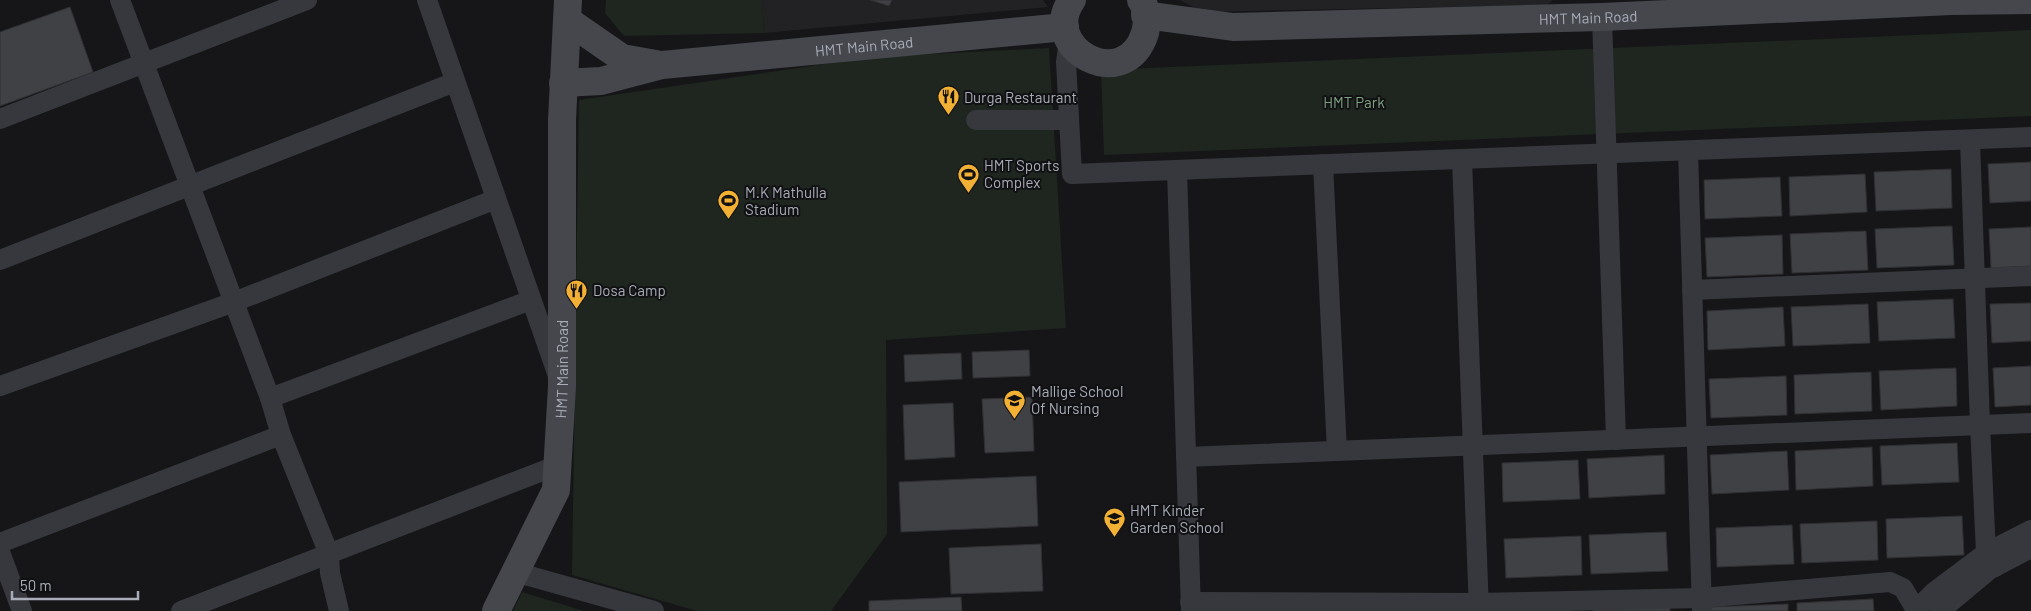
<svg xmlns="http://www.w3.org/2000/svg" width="2031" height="611" viewBox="0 0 2031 611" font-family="Barlow,sans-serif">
  <rect width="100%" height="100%" fill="#161618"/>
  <!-- built -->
  <g fill="#222225">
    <polygon points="762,0 1043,0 1048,7 764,33"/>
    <polygon points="1180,0 1553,0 1547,5 1202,12"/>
  </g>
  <!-- green -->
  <g fill="#1e261f">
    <polygon points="606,0 762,0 764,33 624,36 605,13"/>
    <polygon points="2031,30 2031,116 1104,155 1101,70"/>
    <polygon points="1049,48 1066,328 886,340 887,534 831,611 697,611 572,575 579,100 873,57"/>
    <polygon points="522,592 584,611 513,611"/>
  </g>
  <!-- building -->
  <g fill="#404145" stroke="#303034">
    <polygon points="870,0 892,0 889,6"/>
    <polygon points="70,7 93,72 0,106 0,32"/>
    <polygon points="2031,162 2031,201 1990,203 1988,164"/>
    <polygon points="1951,169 1952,208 1876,211 1874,172"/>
    <polygon points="1865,174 1867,212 1790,216 1789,177"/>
    <polygon points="1780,177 1782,216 1705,219 1704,180"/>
    <polygon points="1952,226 1954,265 1877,268 1875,229"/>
    <polygon points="2031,227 2031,266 1991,268 1989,229"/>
    <polygon points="1866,231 1868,270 1792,273 1790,234"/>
    <polygon points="1782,235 1783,274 1707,277 1705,238"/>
    <polygon points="1953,299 1955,338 1879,341 1877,302"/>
    <polygon points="2031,303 2031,341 1992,343 1990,304"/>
    <polygon points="1868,304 1870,343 1793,346 1791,307"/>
    <polygon points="1783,307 1785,346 1708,350 1707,311"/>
    <polygon points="1029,350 1030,376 973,378 972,352"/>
    <polygon points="961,353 962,379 905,382 904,355"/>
    <polygon points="2031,366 2031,405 1995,407 1993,368"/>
    <polygon points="1956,368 1957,406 1881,410 1879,371"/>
    <polygon points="1871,372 1872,411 1795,414 1794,375"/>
    <polygon points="1786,376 1787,415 1711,418 1709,379"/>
    <polygon points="1032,397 1034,451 985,453 982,399"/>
    <polygon points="953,403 955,457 905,460 903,405"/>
    <polygon points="1957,443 1959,482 1882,485 1880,446"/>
    <polygon points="1872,447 1873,486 1796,490 1795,451"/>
    <polygon points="1787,451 1789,490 1712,494 1710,455"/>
    <polygon points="1664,455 1665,494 1589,498 1587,459"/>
    <polygon points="1578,460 1580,499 1503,502 1502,463"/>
    <polygon points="1036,476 1038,526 901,532 899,482"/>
    <polygon points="1962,516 1964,555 1887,558 1886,519"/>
    <polygon points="1877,521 1878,560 1802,563 1800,524"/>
    <polygon points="1792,525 1794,564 1717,567 1716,528"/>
    <polygon points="1666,532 1668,571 1591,574 1589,535"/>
    <polygon points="1581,536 1582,575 1506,578 1504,539"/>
    <polygon points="1041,544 1043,591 951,594 949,548"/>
    <polygon points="961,597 962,611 869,611 869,601"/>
    <polygon points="1873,599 1874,611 1797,611 1797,603"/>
    <polygon points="1788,604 1788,611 1712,611 1711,607"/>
    <polygon points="1670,605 1670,611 1593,611 1593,608"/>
  </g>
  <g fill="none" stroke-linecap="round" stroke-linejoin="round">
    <!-- street -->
    <g stroke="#37383d" stroke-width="20">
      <polyline points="120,0 270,398 281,435 329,554 330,573 339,611"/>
      <polyline points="427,0 557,373"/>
      <polyline points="1602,17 1616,440"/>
      <polyline points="1069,40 1066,62 1072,174 2031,137"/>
      <polyline points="0,119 307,0"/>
      <polyline points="976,120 1069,120"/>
      <polyline points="1970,140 1980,425 1986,553 1995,567"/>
      <polyline points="1688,151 1702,611"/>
      <polyline points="1462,159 1479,611"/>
      <polyline points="1323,164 1337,451"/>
      <polyline points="1177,170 1191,611"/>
      <polyline points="0,260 455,82"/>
      <polyline points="1692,290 2031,276"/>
      <polyline points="0,386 234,302 496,199"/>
      <polyline points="270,398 531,300"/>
      <polyline points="1186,457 2031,423"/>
      <polyline points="0,543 281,435"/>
      <polyline points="0,552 22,611"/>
      <polyline points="515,572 654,611"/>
      <polyline points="1190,602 1478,603 1701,598 1890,582 1903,588 1916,610"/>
      <polyline points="181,611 558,465"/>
      <polyline points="1915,611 1934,592 1986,553 2031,530"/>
      <polyline points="1940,611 1989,570 2031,548"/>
    </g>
    <!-- secondary -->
    <g stroke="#45474d" stroke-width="28">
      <path d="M1072,0C1038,48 1125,96 1145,33C1148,23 1147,8 1141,0"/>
      <path id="s1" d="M1145,15L1233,27L1602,17L1951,1L2031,0"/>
      <polyline points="567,20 622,58 656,64"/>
      <path id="s2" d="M563,83L601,81L662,65L1065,27"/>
      <path id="s3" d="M496,611L556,490L562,386V120L568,0"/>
    </g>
  </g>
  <!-- icons -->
  <defs>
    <symbol id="restaurant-pin" viewBox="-11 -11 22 30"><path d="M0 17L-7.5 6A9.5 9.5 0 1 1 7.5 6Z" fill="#f2b134" stroke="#111113"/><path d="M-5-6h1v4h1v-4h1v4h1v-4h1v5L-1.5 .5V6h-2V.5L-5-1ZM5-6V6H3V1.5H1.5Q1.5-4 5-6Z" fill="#111"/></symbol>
    <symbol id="stadium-pin" viewBox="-11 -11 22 30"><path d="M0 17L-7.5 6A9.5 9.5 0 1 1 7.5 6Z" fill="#f2b134" stroke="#111113"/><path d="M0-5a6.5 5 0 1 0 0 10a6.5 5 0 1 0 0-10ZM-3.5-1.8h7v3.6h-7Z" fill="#111"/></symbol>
    <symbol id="school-pin" viewBox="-11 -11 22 30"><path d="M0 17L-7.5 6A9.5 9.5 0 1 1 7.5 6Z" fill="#f2b134" stroke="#111113"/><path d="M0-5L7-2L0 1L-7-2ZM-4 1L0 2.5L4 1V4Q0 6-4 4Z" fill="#111"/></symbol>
  </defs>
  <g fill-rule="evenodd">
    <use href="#restaurant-pin" x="936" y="84" width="25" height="34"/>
    <use href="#stadium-pin" x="956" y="162" width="25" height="34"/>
    <use href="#stadium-pin" x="716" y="188" width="25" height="34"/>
    <use href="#restaurant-pin" x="564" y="278" width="25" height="34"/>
    <use href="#school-pin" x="1002" y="388" width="25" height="34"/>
    <use href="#school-pin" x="1102" y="506" width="25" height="34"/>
  </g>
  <g text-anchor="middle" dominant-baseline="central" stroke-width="4" stroke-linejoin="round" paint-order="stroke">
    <!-- street labels -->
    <g font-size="15" fill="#a8adb8" stroke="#111113">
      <text stroke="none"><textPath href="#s1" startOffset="444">HMT Main Road</textPath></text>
      <text stroke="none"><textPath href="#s2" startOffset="304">HMT Main Road</textPath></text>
      <text stroke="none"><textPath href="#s3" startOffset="256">HMT Main Road</textPath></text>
    </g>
    <!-- poi labels -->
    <g font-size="15" fill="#a8adb8" stroke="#111113" text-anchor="start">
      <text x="964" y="97">Durga Restaurant</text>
      <text x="984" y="165">HMT Sports<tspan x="984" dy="17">Complex</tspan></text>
      <text x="745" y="192">M.K Mathulla<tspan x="745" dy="17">Stadium</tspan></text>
      <text x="593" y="290">Dosa Camp</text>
      <text x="1031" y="391">Mallige School<tspan x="1031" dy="17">Of Nursing</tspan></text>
      <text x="1130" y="510">HMT Kinder<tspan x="1130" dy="17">Garden School</tspan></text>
    </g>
    <!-- park labels -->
    <g font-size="15" fill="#7fa381" stroke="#111113">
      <text x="1354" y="102">HMT Park</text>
    </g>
  </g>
  <!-- scale -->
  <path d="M12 591v8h126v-8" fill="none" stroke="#a8adb8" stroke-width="2.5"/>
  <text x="20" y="591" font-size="15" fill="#a8adb8" stroke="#111113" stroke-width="4" paint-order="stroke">50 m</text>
</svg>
